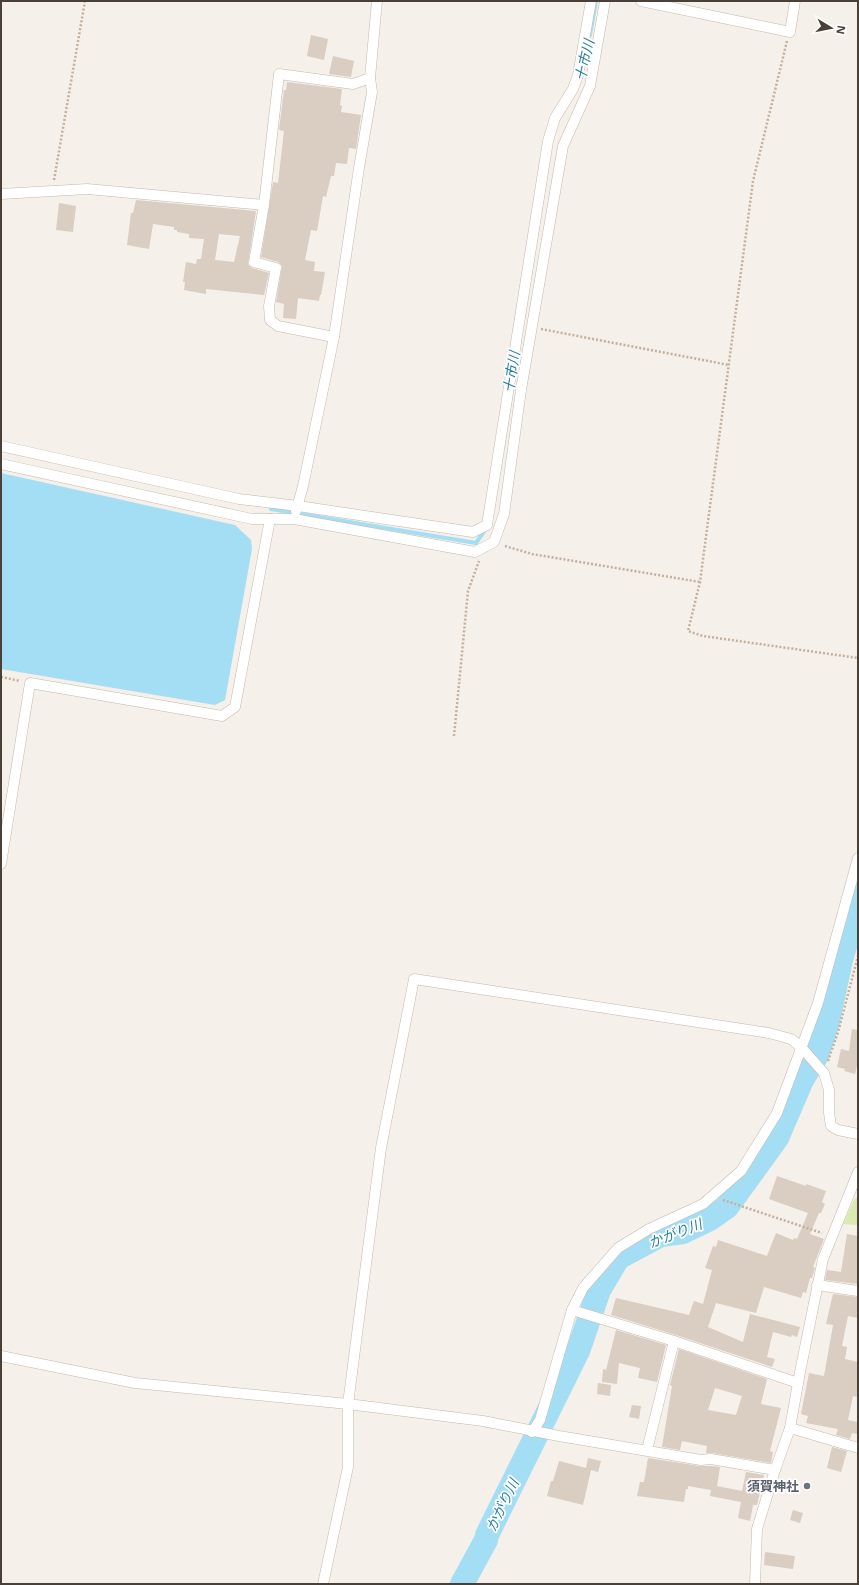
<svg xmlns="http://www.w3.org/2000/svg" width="859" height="1585" viewBox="0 0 859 1585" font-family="'Open Sans','Noto Sans JP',sans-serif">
  <rect width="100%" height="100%" fill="#f5f0e9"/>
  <!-- green -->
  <polygon fill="#d9ebb1" points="855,1198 858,1198 858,1225 843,1224"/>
  <!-- water -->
  <polygon fill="#a4def4" points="1,473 235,525 251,540 252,549 225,700 215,705 1,669"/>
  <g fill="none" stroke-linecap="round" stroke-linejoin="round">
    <!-- stream -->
    <g stroke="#a4def4" stroke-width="4">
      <polyline points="590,35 596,1"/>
      <polyline points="271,509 476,543 487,527"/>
    </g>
    <!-- river -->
    <polyline stroke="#a4def4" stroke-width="24" points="462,1584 486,1540 487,1535 578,1351 599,1290 618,1258 661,1235 683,1232 710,1219 727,1207 777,1138 802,1080 817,1055 828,1021 841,960 848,936 851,919 858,896"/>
  </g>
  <!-- building -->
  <g fill="#dacdc1" fill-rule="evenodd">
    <polygon points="311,35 328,39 324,60 307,56"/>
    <polygon points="333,56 354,61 351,77 329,74"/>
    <polygon points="287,82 342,89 340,105 342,106 341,112 361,115 356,149 349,148 347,164 336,163 334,176 331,176 326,197 323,196 317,231 311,230 305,260 315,262 314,271 325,272 321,295 320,295 319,301 298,298 296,319 283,318 284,304 276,302 282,266 278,262 261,257 273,182 278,183 284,131 279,130 284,90 286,90"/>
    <path d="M136,200L256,211L248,264L252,268L269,273L264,295L206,289V294L184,290L185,282H183L186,262L196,264L197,259H201L204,239L189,238V234L177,232V230H174V227L153,224L149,249L127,245L131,213H133ZM219,234L240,236L234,262L215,260Z"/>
    <polygon points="59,203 76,206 73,232 56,230"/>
    <polygon points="852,1029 858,1030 858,1062 855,1074 844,1071 845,1069 837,1067 841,1049 849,1051"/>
    <polygon points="777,1176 806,1186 806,1184 826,1191 822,1202 825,1204 821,1213 819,1213 810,1234 824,1239 813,1267 815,1268 812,1278 810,1278 806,1293 803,1292 801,1298 764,1287 756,1313 716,1303 708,1327 743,1342 750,1314 800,1327 797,1337 792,1335 791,1337 773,1332 767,1357 775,1359 772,1367 676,1335 611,1315 616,1298 689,1315 694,1301 703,1304 712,1270 705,1268 713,1246 716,1247 718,1240 767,1256 776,1233 793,1240 794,1238 797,1239 808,1213 769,1199"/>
    <polygon points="847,1234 858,1236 858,1284 825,1280 827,1270 841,1272"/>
    <polygon points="833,1294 858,1297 858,1318 848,1316 842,1346 847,1347 845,1359 858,1362 858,1397 853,1396 848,1420 858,1422 858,1434 852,1433 850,1439 836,1435 838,1429 806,1423 808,1416 801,1414 809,1373 824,1376 833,1325 826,1324"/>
    <polygon points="616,1330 666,1345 657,1382 638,1378 640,1368 619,1363 617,1384 602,1382 603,1369 606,1370"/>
    <path d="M679,1349L767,1379L761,1404L781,1408L770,1451L773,1452L771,1463L712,1453H706L707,1446L682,1441L680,1450L662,1447L672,1386L670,1385ZM715,1388L742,1396L736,1415L708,1410Z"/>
    <polygon points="598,1383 611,1385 610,1396 597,1394"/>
    <polygon points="632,1405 641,1406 639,1419 629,1417"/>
    <polygon points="832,1447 847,1451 841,1472 827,1468"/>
    <polygon points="588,1458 601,1461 598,1472 591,1470 583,1505 547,1496 551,1481 553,1481 559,1461 586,1468"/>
    <polygon points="648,1458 700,1466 711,1466 720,1467 717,1486 742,1491 746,1472 764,1475 757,1505 753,1505 750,1521 738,1518 741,1502 710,1496 711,1490 688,1486 688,1489 686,1489 684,1502 637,1496 640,1482 644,1482"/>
    <polygon points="793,1510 803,1513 800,1523 790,1520"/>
    <polygon points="765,1552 795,1556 793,1569 764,1565"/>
  </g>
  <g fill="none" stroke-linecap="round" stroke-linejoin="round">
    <defs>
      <g id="minor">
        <polyline points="641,1 790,32 795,1"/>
        <polyline points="1,194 87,189 264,205"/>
        <polyline points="334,337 278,326 270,320 269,306 276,268 254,262 264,205 279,74 353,84 370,78"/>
        <polyline points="1,446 239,499 298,506 473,532 487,525 548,141 555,118 573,89 578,75 591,1"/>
        <polyline points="1,464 252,519 294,519 475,552 494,542 504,514 521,390 563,146 590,86 605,1"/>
        <polyline points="296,511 303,486 334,337 359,168 372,92 370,78 377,1"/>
        <polyline points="1,864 30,683 222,716 235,707 270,519"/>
        <polyline points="817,1285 858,1291"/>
        <polyline points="572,1310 674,1341"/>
        <polyline points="1,1356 135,1383 348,1404 483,1421 559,1436 701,1460 711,1459 775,1470"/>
        <polyline points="790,1428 858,1448"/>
        <polyline points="532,1432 540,1420 572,1310 583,1288 618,1248 649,1229 703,1204 741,1171 777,1113 818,1003 858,858"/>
        <polyline points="647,1450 674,1341 798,1383"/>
        <polyline points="323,1584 348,1467 348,1404 381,1148 414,979 769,1033 791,1039 801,1047 824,1073 829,1090 829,1113 831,1126 838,1130 858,1134"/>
        <polyline points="755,1584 757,1529 775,1470 790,1428 800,1372 823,1259 858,1172"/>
      </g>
    </defs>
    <!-- minor casing -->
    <use href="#minor" stroke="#c4b9ae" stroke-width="11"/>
    <!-- path -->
    <g stroke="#c4b09c" stroke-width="2.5" stroke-dasharray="2 2" stroke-linecap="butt">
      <polyline points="787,41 753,181 700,582 688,631 703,636 858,658"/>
      <polyline points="54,180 85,1"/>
      <polyline points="541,329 729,365"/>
      <polyline points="505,546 532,554 700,582"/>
      <polyline points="1,677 20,681"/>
      <polyline points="454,736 468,591 479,561"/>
      <polyline points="828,1061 838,1032 858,956"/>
      <polyline points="723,1200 822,1233"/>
    </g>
    <!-- minor -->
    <use href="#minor" stroke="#fff" stroke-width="10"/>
  </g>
  <!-- markers -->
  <circle fill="#6b7280" stroke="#fff" stroke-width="1.5" cx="807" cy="1486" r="4"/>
  <g text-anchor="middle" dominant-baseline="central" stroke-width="3.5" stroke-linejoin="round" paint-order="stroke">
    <!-- worship labels -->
    <g font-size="13" font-weight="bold" fill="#5b616d" stroke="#fff" text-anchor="end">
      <text x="799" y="1486">須賀神社</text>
    </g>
    <!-- water labels -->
    <g font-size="14" font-style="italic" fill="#277fa2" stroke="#fff">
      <text transform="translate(584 60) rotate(-77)">十市川</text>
      <text transform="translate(511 372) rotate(-81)">十市川</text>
      <text transform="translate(675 1233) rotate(-21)">かがり川</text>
      <text transform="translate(502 1505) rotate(-64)">かがり川</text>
    </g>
  </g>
  <!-- border -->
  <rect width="859" height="1585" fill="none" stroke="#4a4037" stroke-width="4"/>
  <!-- north arrow -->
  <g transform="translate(831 28) rotate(100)" stroke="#ffffff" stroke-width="3" paint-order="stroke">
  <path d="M0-3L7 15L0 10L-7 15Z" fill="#4a4037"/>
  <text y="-6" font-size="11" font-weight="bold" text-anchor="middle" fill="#4a4037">N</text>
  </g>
</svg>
